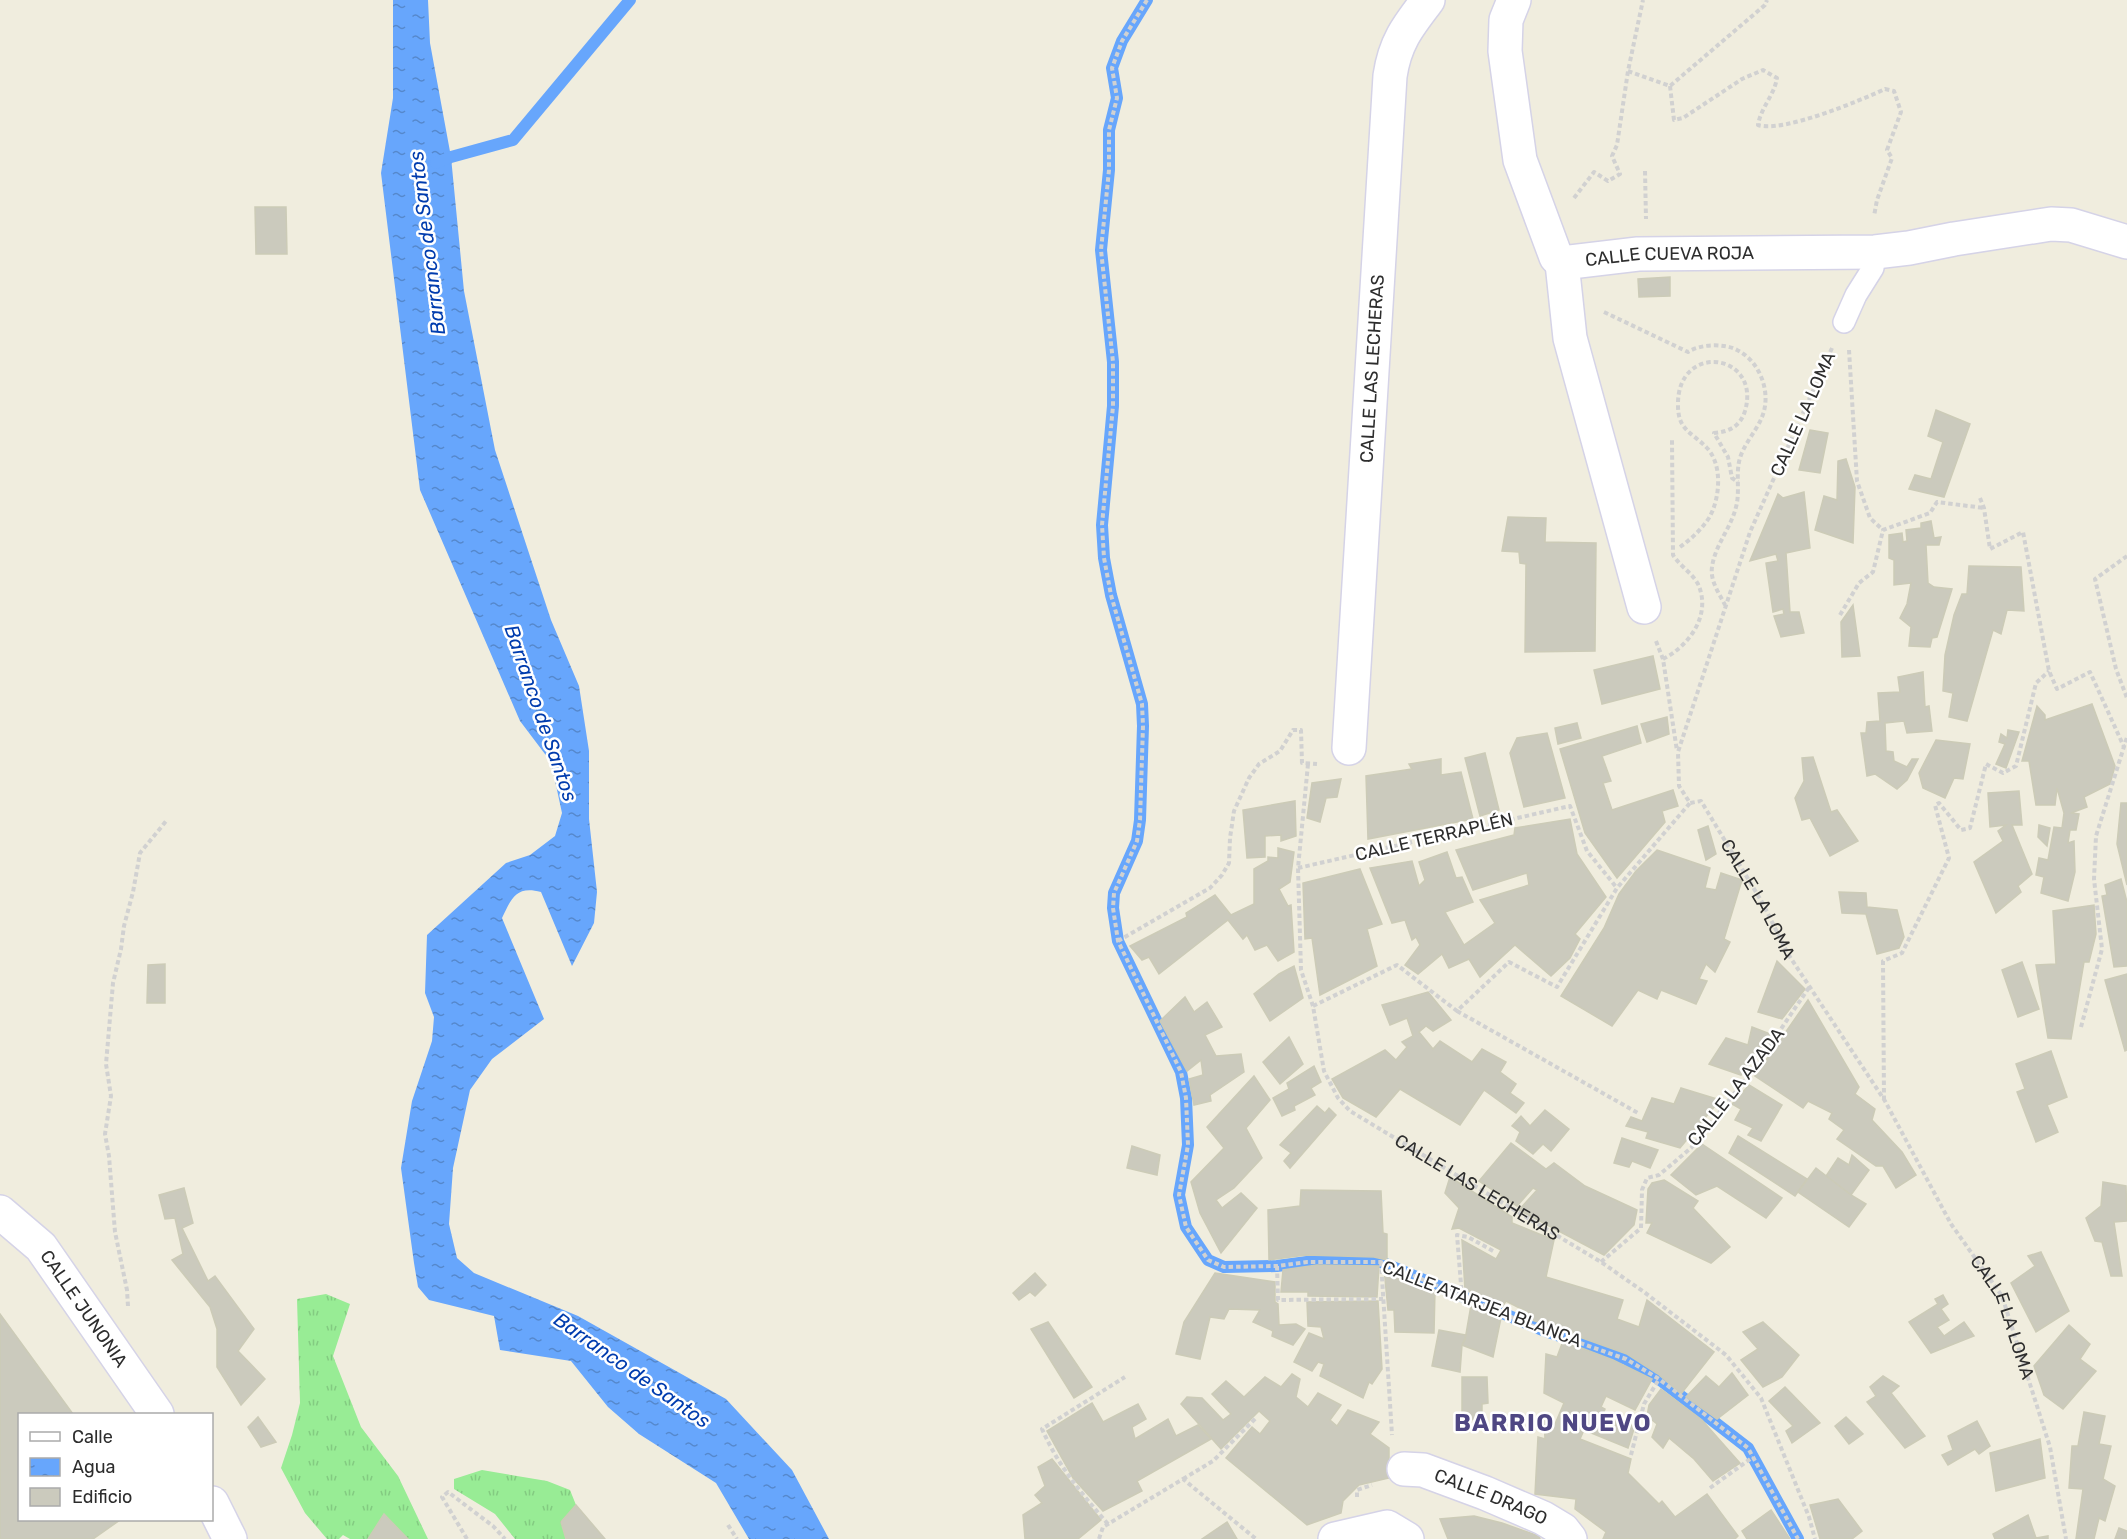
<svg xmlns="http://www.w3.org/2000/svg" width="2127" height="1539" viewBox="0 0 2127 1539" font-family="Rubik,sans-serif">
  <defs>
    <pattern id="grass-tufts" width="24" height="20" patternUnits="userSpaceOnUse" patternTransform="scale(1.5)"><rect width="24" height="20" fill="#98ec95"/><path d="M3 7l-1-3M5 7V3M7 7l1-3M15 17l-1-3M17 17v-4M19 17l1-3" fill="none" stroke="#83cb81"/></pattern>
    <pattern id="water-ripples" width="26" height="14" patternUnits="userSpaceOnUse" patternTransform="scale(1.5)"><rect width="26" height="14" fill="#67a6fc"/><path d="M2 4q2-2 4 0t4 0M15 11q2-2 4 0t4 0" fill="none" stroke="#58c"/></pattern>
  </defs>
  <rect width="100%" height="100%" fill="#f0edde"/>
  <!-- grass -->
  <g fill="url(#grass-tufts)">
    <polygon points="326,1294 350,1304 333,1356 361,1427 398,1476 428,1539 408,1539 384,1514 368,1539 350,1539 343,1535 339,1539 327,1539 305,1513 281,1468 292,1435 300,1403 297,1299"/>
    <polygon points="482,1470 547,1481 570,1490 576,1505 561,1522 566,1539 515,1539 495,1514 454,1489 454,1479"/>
  </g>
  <!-- water -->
  <path fill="url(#water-ripples)" d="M393,0H428L430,43L451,157L464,291L495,450L551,620L579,686L589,751V819L597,892L594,923L572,966L541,892C516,885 511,899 502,918L544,1019L492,1059L470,1090L453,1168L449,1224L457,1258L474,1273L578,1316L726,1399L792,1470L829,1539H749L716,1483L639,1434L608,1407L571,1361L500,1350L494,1316L429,1300L418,1287L414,1263L401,1168L412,1101L432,1041L434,1017L425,993L427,935L506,863L530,855L555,836L562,813L551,762L520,721L420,490L381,173L393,98Z"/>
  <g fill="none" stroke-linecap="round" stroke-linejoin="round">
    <!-- stream -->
    <g stroke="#67a6fc" stroke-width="12">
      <polyline points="1147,0 1122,41 1112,68 1117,98 1109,130 1109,170 1101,250 1113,362 1113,406 1102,525 1104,558 1111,595 1142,704 1143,726 1140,820 1137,841 1114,893 1113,908 1118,941 1181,1072 1186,1098 1188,1145 1179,1195 1186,1227 1208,1260 1224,1267 1277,1266 1307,1262 1381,1262 1540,1329 1626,1359 1659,1379 1748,1448 1798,1539"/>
      <polyline points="436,163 451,157 513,140 630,0"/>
    </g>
  </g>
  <!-- building -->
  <g fill="#cbcabd" stroke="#cccbb7" stroke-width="1.5">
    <polygon points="255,207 286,207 287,254 256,254"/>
    <polygon points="1670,277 1670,296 1639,297 1638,279"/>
    <polygon points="1936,410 1970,424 1944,497 1909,489 1915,475 1931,479 1943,442 1928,436"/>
    <polygon points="1810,430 1828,433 1820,473 1799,470"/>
    <polygon points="1846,459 1855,487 1853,543 1815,530 1824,496 1837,500 1838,461"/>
    <polygon points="1804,492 1810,548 1786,553 1790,612 1799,612 1804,633 1781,637 1774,616 1784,614 1783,609 1773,612 1766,563 1778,561 1776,554 1750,561 1778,494 1783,498"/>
    <polygon points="1508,517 1546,518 1545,542 1596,543 1595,651 1525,652 1526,564 1520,563 1519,552 1502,551"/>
    <polygon points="1931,521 1934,538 1941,537 1939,545 1926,545 1928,583 1934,587 1952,589 1937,637 1932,638 1930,647 1909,646 1911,627 1900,618 1907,604 1911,583 1894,585 1894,560 1889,558 1889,535 1902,533 1903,542 1907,541 1906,530 1921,528 1921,523"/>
    <polygon points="1969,566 2021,567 2024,611 2007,610 2001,634 1993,630 1967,721 1949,717 1953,693 1943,691 1945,655 1954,615 1962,594 1967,594"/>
    <polygon points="1853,605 1860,656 1842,657 1841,622"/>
    <polygon points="1653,656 1660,689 1602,704 1594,670"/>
    <polygon points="1923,672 1925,707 1929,706 1932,731 1907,733 1904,721 1885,723 1886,751 1893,752 1894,761 1907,767 1912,759 1918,759 1907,780 1897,789 1875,774 1867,776 1861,733 1866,733 1867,722 1880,721 1878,693 1900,692 1898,677"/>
    <polygon points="2092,704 2115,766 2110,784 2084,797 2087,807 2071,813 2079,814 2076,830 2070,830 2068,843 2074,841 2075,872 2068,901 2041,893 2044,877 2036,875 2039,858 2048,860 2054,827 2062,828 2064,813 2057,788 2055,805 2036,805 2029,761 2022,761 2037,706 2045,715 2045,720"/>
    <polygon points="1667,717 1669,734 1647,742 1641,724"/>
    <polygon points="1577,723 1581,738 1558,744 1555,728"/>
    <polygon points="1637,726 1641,743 1602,756 1611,781 1603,783 1612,810 1673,790 1678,806 1662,811 1665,822 1617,878 1585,833 1560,749"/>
    <polygon points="2008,730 2019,732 2006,768 1996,764 2005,744 1999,742 2001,734 2007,738"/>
    <polygon points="1547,733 1565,798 1524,807 1510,753 1517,738"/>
    <polygon points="1936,740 1970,744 1963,779 1954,778 1945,798 1923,788 1919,773"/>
    <polygon points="1485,753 1499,810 1480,816 1465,758"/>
    <polygon points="1813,757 1831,812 1837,810 1858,841 1830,856 1810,818 1802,820 1795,798 1804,781 1802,758"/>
    <polygon points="1441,759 1441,775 1461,772 1473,819 1368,839 1366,776 1412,769 1409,764"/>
    <polygon points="1341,779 1337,797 1326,798 1320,822 1307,818 1312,783"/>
    <polygon points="2019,791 2022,825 2012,825 2032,874 2018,886 2021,892 1996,913 1974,862 2003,841 1998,831 2006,825 1990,827 1988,793"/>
    <polygon points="1295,801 1296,836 1281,841 1281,835 1265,836 1265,857 1247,858 1243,810"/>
    <polygon points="2121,803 2127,803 2127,885 2117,844"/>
    <polygon points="1570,819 1577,854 1606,897 1575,934 1580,939 1570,958 1551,976 1515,945 1480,977 1469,959 1449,968 1442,954 1418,974 1405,965 1420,945 1416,937 1412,940 1405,920 1392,923 1370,868 1412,861 1419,886 1425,880 1419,862 1447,852 1456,878 1462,877 1473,902 1445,912 1464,945 1495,923 1480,900 1529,885 1527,873 1473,890 1456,850 1514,835 1515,828"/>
    <polygon points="2039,825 2050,828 2047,846 2038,837"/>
    <polygon points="1708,826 1716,854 1706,860 1698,830"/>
    <polygon points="1278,848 1294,852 1290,882 1279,889 1288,906 1291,905 1294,952 1278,961 1267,945 1255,950 1247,935 1243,939 1228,920 1159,974 1149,957 1142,960 1130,946 1187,917 1186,913 1215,895 1231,915 1254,904 1254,869 1268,861 1268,857 1278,858"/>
    <polygon points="1657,850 1710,868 1705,888 1716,890 1721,873 1742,880 1724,939 1730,942 1715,972 1706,964 1699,979 1707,981 1696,1004 1661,990 1657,999 1638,990 1612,1026 1561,996 1604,928 1619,894 1636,871"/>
    <polygon points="1360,869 1382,924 1367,929 1377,966 1320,995 1312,938 1305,939 1303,883"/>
    <polygon points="2121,879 2127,902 2127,966 2114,967 2102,896 2107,895 2105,885"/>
    <polygon points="1839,892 1866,893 1867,907 1897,910 1904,937 1899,948 1877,954 1866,914 1842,913"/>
    <polygon points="2094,905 2096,934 2089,962 2084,962 2071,1039 2048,1038 2036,965 2056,964 2053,911"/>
    <polygon points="1777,961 1805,989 1782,1019 1758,1012"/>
    <polygon points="2022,962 2039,1009 2018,1017 2002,970"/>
    <polygon points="165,964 165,1003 147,1003 148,965"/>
    <polygon points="1294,966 1303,998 1270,1021 1254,994 1279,974"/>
    <polygon points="2127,974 2127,1050 2125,1051 2105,980"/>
    <polygon points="1428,992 1451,1020 1433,1031 1426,1026 1419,1032 1433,1049 1440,1041 1472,1062 1482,1049 1506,1062 1500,1072 1516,1084 1510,1093 1524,1103 1516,1113 1484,1090 1460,1125 1400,1089 1376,1117 1343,1098 1332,1079 1385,1050 1396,1060 1407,1047 1402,1042 1413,1036 1407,1018 1390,1025 1382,1005"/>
    <polygon points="1185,997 1194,1012 1207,1002 1222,1027 1205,1035 1216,1056 1241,1054 1244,1072 1210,1095 1211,1101 1194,1105 1189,1079 1203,1075 1201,1060 1187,1071 1160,1021"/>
    <polygon points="1808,1000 1859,1087 1855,1094 1875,1109 1872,1120 1902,1152 1916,1175 1896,1188 1883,1166 1876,1166 1837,1139 1844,1130 1829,1119 1832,1113 1808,1101 1803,1108 1755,1076"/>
    <polygon points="1752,1027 1773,1035 1741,1075 1709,1064 1726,1038 1748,1045"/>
    <polygon points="1289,1037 1303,1064 1280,1084 1263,1062"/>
    <polygon points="2051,1051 2067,1097 2047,1105 2058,1132 2036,1142 2017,1092 2025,1089 2016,1064"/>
    <polygon points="1314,1066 1321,1082 1311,1088 1315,1095 1294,1106 1295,1110 1282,1116 1273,1098 1289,1089 1287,1083"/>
    <polygon points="1254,1076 1270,1100 1246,1128 1262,1158 1234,1188 1216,1200 1222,1208 1241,1193 1257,1208 1221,1253 1200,1213 1191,1182 1224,1148 1207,1127"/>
    <polygon points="1749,1085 1782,1105 1761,1141 1748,1135 1753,1128 1735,1120 1741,1109 1732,1104"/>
    <polygon points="1681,1088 1720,1100 1680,1148 1646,1138 1648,1132 1626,1126 1631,1117 1642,1121 1652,1098 1674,1104"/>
    <polygon points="1317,1106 1325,1113 1329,1108 1336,1115 1290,1168 1284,1161 1291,1153 1280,1145"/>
    <polygon points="1545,1110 1569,1129 1551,1151 1543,1144 1533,1154 1516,1141 1520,1132 1512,1126 1521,1116 1530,1126"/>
    <polygon points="1738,1136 1807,1179 1795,1196 1729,1153"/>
    <polygon points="1622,1138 1658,1150 1650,1168 1632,1161 1629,1167 1614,1163"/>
    <polygon points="1511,1143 1546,1169 1554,1163 1585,1186 1637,1210 1634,1225 1604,1255 1519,1210 1537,1190 1533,1188 1517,1206 1479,1181"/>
    <polygon points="1702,1144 1782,1198 1766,1218 1717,1186 1696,1195 1671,1175"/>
    <polygon points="1132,1146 1160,1155 1157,1175 1127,1168"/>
    <polygon points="1852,1155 1869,1170 1851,1195 1826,1176 1838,1158 1849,1165"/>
    <polygon points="1816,1168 1851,1195 1866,1204 1849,1227 1798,1192"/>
    <polygon points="1450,1177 1512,1217 1512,1223 1554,1240 1546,1277 1623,1300 1617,1319 1639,1327 1647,1300 1714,1352 1681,1394 1658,1374 1627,1354 1532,1320 1533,1315 1506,1301 1502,1307 1465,1290 1462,1240 1496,1259 1501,1250 1459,1228 1452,1229 1459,1208 1445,1193"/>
    <polygon points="1664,1180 1698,1201 1693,1208 1730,1247 1711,1263 1647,1233 1652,1223 1646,1223 1648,1189 1652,1183"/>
    <polygon points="2103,1182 2126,1186 2127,1221 2114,1222 2122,1276 2111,1276 2102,1242 2095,1241 2086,1218 2101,1206"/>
    <polygon points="184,1188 193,1223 182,1228 208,1281 215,1276 254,1329 238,1351 265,1379 241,1405 217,1367 217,1329 210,1307 172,1260 183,1254 175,1218 165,1219 159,1195"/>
    <polygon points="1301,1190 1381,1191 1383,1233 1387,1234 1387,1260 1374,1257 1306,1255 1269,1260 1268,1210 1300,1206"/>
    <polygon points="2041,1252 2069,1311 2036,1332 2011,1283 2035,1266 2028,1256"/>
    <polygon points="1317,1265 1379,1266 1377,1297 1308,1296 1308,1292 1281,1292 1283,1270"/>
    <polygon points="1384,1268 1435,1290 1434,1333 1395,1332 1394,1310 1388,1310"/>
    <polygon points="1035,1273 1046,1285 1035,1296 1030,1292 1019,1300 1013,1293"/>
    <polygon points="1215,1273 1275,1282 1275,1302 1278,1304 1279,1325 1296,1324 1305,1329 1293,1345 1272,1336 1273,1331 1253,1322 1260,1310 1229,1309 1224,1319 1210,1317 1200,1359 1176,1354 1184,1322"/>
    <polygon points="1943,1295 1948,1304 1941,1309 1949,1320 1937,1327 1944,1336 1964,1322 1974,1336 1931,1353 1909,1322 1938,1304 1935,1299"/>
    <polygon points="1378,1301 1382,1369 1372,1384 1369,1382 1363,1398 1320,1376 1324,1364 1318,1362 1312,1371 1294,1362 1309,1333 1324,1339 1321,1327 1308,1326 1307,1302"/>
    <polygon points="1471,1305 1501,1318 1493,1357 1462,1345 1465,1340"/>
    <polygon points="0,1314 73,1414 20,1414 20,1520 120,1520 93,1539 0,1539"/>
    <polygon points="1048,1322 1092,1387 1074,1398 1031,1329"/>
    <polygon points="1763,1322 1799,1355 1782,1377 1763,1387 1741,1360 1758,1349 1743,1332"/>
    <polygon points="2069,1325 2090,1344 2080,1359 2096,1371 2063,1409 2044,1395 2034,1366"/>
    <polygon points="1439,1330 1466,1335 1462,1345 1460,1372 1432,1366"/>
    <polygon points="1563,1341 1613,1360 1652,1379 1635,1410 1606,1396 1601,1407 1605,1409 1601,1419 1615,1427 1616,1417 1629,1422 1634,1429 1628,1448 1584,1430 1580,1439 1631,1459 1628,1473 1659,1504 1662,1501 1675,1517 1707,1494 1738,1536 1735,1539 1603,1539 1606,1532 1575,1509 1576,1499 1535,1494 1538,1437 1545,1439 1544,1419 1555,1424 1564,1403 1544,1393 1546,1354 1557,1357"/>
    <polygon points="1732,1373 1748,1395 1717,1419 1686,1397 1706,1376 1719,1387"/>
    <polygon points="1292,1374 1300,1379 1296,1397 1308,1407 1318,1393 1341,1405 1330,1420 1337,1426 1348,1410 1379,1422 1370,1434 1389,1448 1389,1478 1359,1485 1343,1501 1341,1513 1307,1525 1226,1458 1252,1427 1260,1434 1270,1421 1259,1411 1221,1449 1181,1404 1187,1397 1202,1398 1223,1420 1231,1414 1212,1394 1226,1381 1244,1397 1265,1377 1281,1387"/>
    <polygon points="1883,1376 1899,1386 1891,1393 1925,1436 1905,1448 1867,1402 1876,1396 1870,1387"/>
    <polygon points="1462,1377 1487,1377 1488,1403 1482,1404 1482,1420 1462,1419"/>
    <polygon points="1785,1387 1820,1423 1792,1443 1786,1431 1793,1426 1769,1401"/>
    <polygon points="1661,1389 1702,1420 1740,1463 1713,1481 1694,1459 1669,1438 1663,1448 1652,1437 1657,1424 1647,1416 1649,1405"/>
    <polygon points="1092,1403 1103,1422 1138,1404 1146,1419 1132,1427 1135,1439 1168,1419 1176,1436 1198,1425 1211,1439 1137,1481 1142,1491 1103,1511 1073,1478 1047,1431"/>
    <polygon points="2084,1412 2105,1416 2099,1444 2111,1446 2103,1479 2115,1486 2105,1521 2099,1518 2094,1539 2076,1539 2083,1489 2069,1488 2072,1446 2078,1446"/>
    <polygon points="258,1417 276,1442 261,1447 248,1427"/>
    <polygon points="1846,1417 1863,1434 1849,1444 1835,1426"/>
    <polygon points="1977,1421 1990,1446 1979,1454 1975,1449 1948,1465 1942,1455 1953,1450 1948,1436"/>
    <polygon points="2040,1439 2045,1478 1996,1491 1990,1453"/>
    <polygon points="1052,1459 1101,1520 1078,1539 1025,1539 1023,1515 1042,1503 1035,1495 1045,1486 1038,1467"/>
    <polygon points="1838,1499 1862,1531 1852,1539 1820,1539 1810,1505"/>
    <polygon points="576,1505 605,1539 566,1539 561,1522"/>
    <polygon points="1771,1510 1790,1539 1747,1539 1742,1531"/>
    <polygon points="384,1514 408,1539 368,1539"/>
    <polygon points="2028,1515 2036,1538 2048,1536 2048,1539 1995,1539 1993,1534"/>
    <polygon points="1474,1516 1502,1523 1539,1536 1540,1539 1448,1539 1440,1519"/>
    <polygon points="1227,1522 1237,1539 1202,1539"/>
    <polygon points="2119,1528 2127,1531 2127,1539 2115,1539"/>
  </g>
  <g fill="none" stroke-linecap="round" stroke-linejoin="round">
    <defs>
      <polyline id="service" points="1844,322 1856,295 1873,268 1875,252"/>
      <g id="minor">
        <polyline points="1514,0 1506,20 1505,51 1520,160 1556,257 1562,263"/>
        <path id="s3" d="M1562,263L1638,254L1875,252L1909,248L1954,239L2051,224L2071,225L2127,242"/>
        <polyline points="1562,263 1570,338 1644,607"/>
        <path id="s4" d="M1349,748L1390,76C1395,42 1408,26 1428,0"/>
        <path id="s5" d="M0,1212L41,1247L157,1414"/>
        <path id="s6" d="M1404,1469L1423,1470L1485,1493L1543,1518L1563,1530L1570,1539"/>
        <polyline points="212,1503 230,1539"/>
        <polyline points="1335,1539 1387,1527 1407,1539"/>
      </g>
    </defs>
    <!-- service casing -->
    <use href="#service" stroke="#d5d3e7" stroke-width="24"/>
    <!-- minor casing -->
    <use href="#minor" stroke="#d5d3e7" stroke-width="36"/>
    <!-- path -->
    <g stroke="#d1d1d1" stroke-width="4" stroke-dasharray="4.5 3" stroke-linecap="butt">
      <polyline points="1147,0 1122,41 1112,68 1117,98 1109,130 1109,170 1101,250 1113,362 1113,406 1102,525 1104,558 1111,595 1142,704 1143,726 1140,820 1137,841 1114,893 1113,908 1118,941 1181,1072 1186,1098 1188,1145 1179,1195 1186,1227 1208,1260 1224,1267 1277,1266 1307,1262 1381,1262 1540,1329 1626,1359 1659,1379 1748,1448 1798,1539"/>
      <polyline points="1628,71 1670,86 1765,5 1767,0"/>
      <path d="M1670,86L1674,120L1683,118L1742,79L1763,70L1777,78C1774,96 1761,107 1758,125C1783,133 1859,101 1885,89L1894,91L1901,112L1887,150L1892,158L1877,200L1874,216"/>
      <polyline points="1645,171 1646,219"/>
      <polyline points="1574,198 1594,172 1608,181 1620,174 1612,156 1617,145 1628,71 1643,0"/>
      <path d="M1604,312L1688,352C1700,344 1724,343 1737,350C1760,361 1772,393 1762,417C1756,432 1742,446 1739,462C1736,476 1740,493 1736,507C1731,528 1715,545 1712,567C1710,581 1719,593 1725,605"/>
      <path id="s1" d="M1832,348L1750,532L1678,752L1679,786L1690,803L1701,801L1762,902L1788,954L1885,1101L1951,1224L2002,1296L2050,1447L2066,1539"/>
      <polyline points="1849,350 1857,481 1870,518 1883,530"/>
      <polyline points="1980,498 1984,508 1990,549 2023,532 2049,671 2057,689 2090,672 2124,747"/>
      <path d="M1680,547C1691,539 1701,530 1709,518C1720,499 1723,465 1707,448C1692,432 1678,431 1678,405C1677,341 1762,353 1745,411C1740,427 1728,432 1714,433L1728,457L1732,478L1738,482"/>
      <polyline points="2127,556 2095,579 2116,669 2127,698"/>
      <polyline points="1840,615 1859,583 1873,572 1883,530 1930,513 1937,502 1984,508"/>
      <polyline points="1656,641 1663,659 1677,751"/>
      <path d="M1663,659C1689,646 1712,615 1698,584C1692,573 1680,566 1673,555L1672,440"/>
      <path id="s2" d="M1308,764L1298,868L1301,970L1313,1006L1324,1071L1338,1098L1350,1111L1601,1262L1644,1292L1726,1355L1761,1398L1809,1517L1815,1539"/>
      <polyline points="1298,868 1570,806 1587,851 1617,888"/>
      <polyline points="1118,941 1210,888 1222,875 1229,863 1230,838 1234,811 1249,778 1259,764 1280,751 1293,730 1301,730 1302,763 1317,764"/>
      <polyline points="1313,1006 1397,965 1457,1011 1509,962 1557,987 1617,888 1690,803"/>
      <polyline points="1457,1011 1638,1113"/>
      <polyline points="2081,1027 2102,949 2094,879 2096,836 2127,737"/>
      <polyline points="1884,1100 1883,961 1902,953 1949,858 1935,805 1939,803 1961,830 1970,828 1986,764 2003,773 2016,766 2036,683 2049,671"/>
      <polyline points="1381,1262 1392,1435"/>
      <polyline points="1601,1262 1641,1228 1642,1190 1647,1178 1659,1175 1691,1148 1756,1066 1810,986"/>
      <polyline points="1277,1266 1278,1300 1383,1299"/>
      <polyline points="1462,1297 1457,1235 1468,1237 1495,1252"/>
      <polyline points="128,1306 127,1290 115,1232 109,1156 105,1134 111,1096 106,1064 113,983 121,949 124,926 133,892 140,853 167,820"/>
      <polyline points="1631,1455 1644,1404 1659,1379"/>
      <polyline points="1183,1479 1213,1461 1257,1417"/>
      <polyline points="1710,1488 1753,1457"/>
      <polyline points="1357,1497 1357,1490 1372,1485"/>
      <path d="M1108,1524C1081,1493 1059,1467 1042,1429L1125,1377"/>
      <polyline points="728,1525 737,1539"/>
      <polyline points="467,1539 442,1497 448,1492 493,1526 505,1539"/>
      <polyline points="1099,1539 1103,1527 1183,1479 1256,1539"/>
    </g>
    <!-- service -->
    <use href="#service" stroke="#fff" stroke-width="21"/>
    <!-- minor -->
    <use href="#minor" stroke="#fff" stroke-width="33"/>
  </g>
  <g text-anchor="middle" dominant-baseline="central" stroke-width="5" stroke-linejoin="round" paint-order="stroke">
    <!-- street labels -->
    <g font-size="18" fill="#2d2d2d" stroke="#fff">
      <text stroke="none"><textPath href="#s3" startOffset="108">CALLE CUEVA ROJA</textPath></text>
      <text stroke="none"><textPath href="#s4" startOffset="380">CALLE LAS LECHERAS</textPath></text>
      <text transform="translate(1803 414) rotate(-66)">CALLE LA LOMA</text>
      <text transform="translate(1434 837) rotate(-13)">CALLE TERRAPLÉN</text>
      <text stroke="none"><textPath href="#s1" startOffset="612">CALLE LA LOMA</textPath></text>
      <text transform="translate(1736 1087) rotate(-52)">CALLE LA AZADA</text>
      <text stroke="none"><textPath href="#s2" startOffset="507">CALLE LAS LECHERAS</textPath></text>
      <text transform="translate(1482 1304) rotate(21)">CALLE ATARJEA BLANCA</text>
      <text stroke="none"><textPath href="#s5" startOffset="129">CALLE JUNONIA</textPath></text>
      <text stroke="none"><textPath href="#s1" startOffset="1098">CALLE LA LOMA</textPath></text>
      <text stroke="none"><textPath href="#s6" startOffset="92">CALLE DRAGO</textPath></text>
    </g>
    <!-- water labels -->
    <g font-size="20" font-style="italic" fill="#003cae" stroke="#fff">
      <text transform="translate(427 243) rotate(-97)">Barranco de Santos</text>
      <text transform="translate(541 713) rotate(71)">Barranco de Santos</text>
      <text transform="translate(632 1370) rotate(35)">Barranco de Santos</text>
    </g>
    <!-- district labels -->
    <g font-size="24" font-weight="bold" letter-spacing="1.5" fill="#4f4783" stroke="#fff">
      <text x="1553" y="1423">BARRIO NUEVO</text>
    </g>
  </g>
  <!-- legend -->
  <rect x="18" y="1413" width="195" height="108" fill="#ffffff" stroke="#ababab" stroke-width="1.5"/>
  <rect x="30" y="1432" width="30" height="9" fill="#ffffff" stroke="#ababab" stroke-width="1.5"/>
  <text x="72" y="1443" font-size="18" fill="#2d2d2d">Calle</text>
  <rect x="30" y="1458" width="30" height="18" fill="url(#water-ripples)" stroke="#ababab" stroke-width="1.5"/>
  <text x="72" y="1473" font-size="18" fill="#2d2d2d">Agua</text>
  <rect x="30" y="1488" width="30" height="18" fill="#cbcabd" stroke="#ababab" stroke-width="1.5"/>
  <text x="72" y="1503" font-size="18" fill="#2d2d2d">Edificio</text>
</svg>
